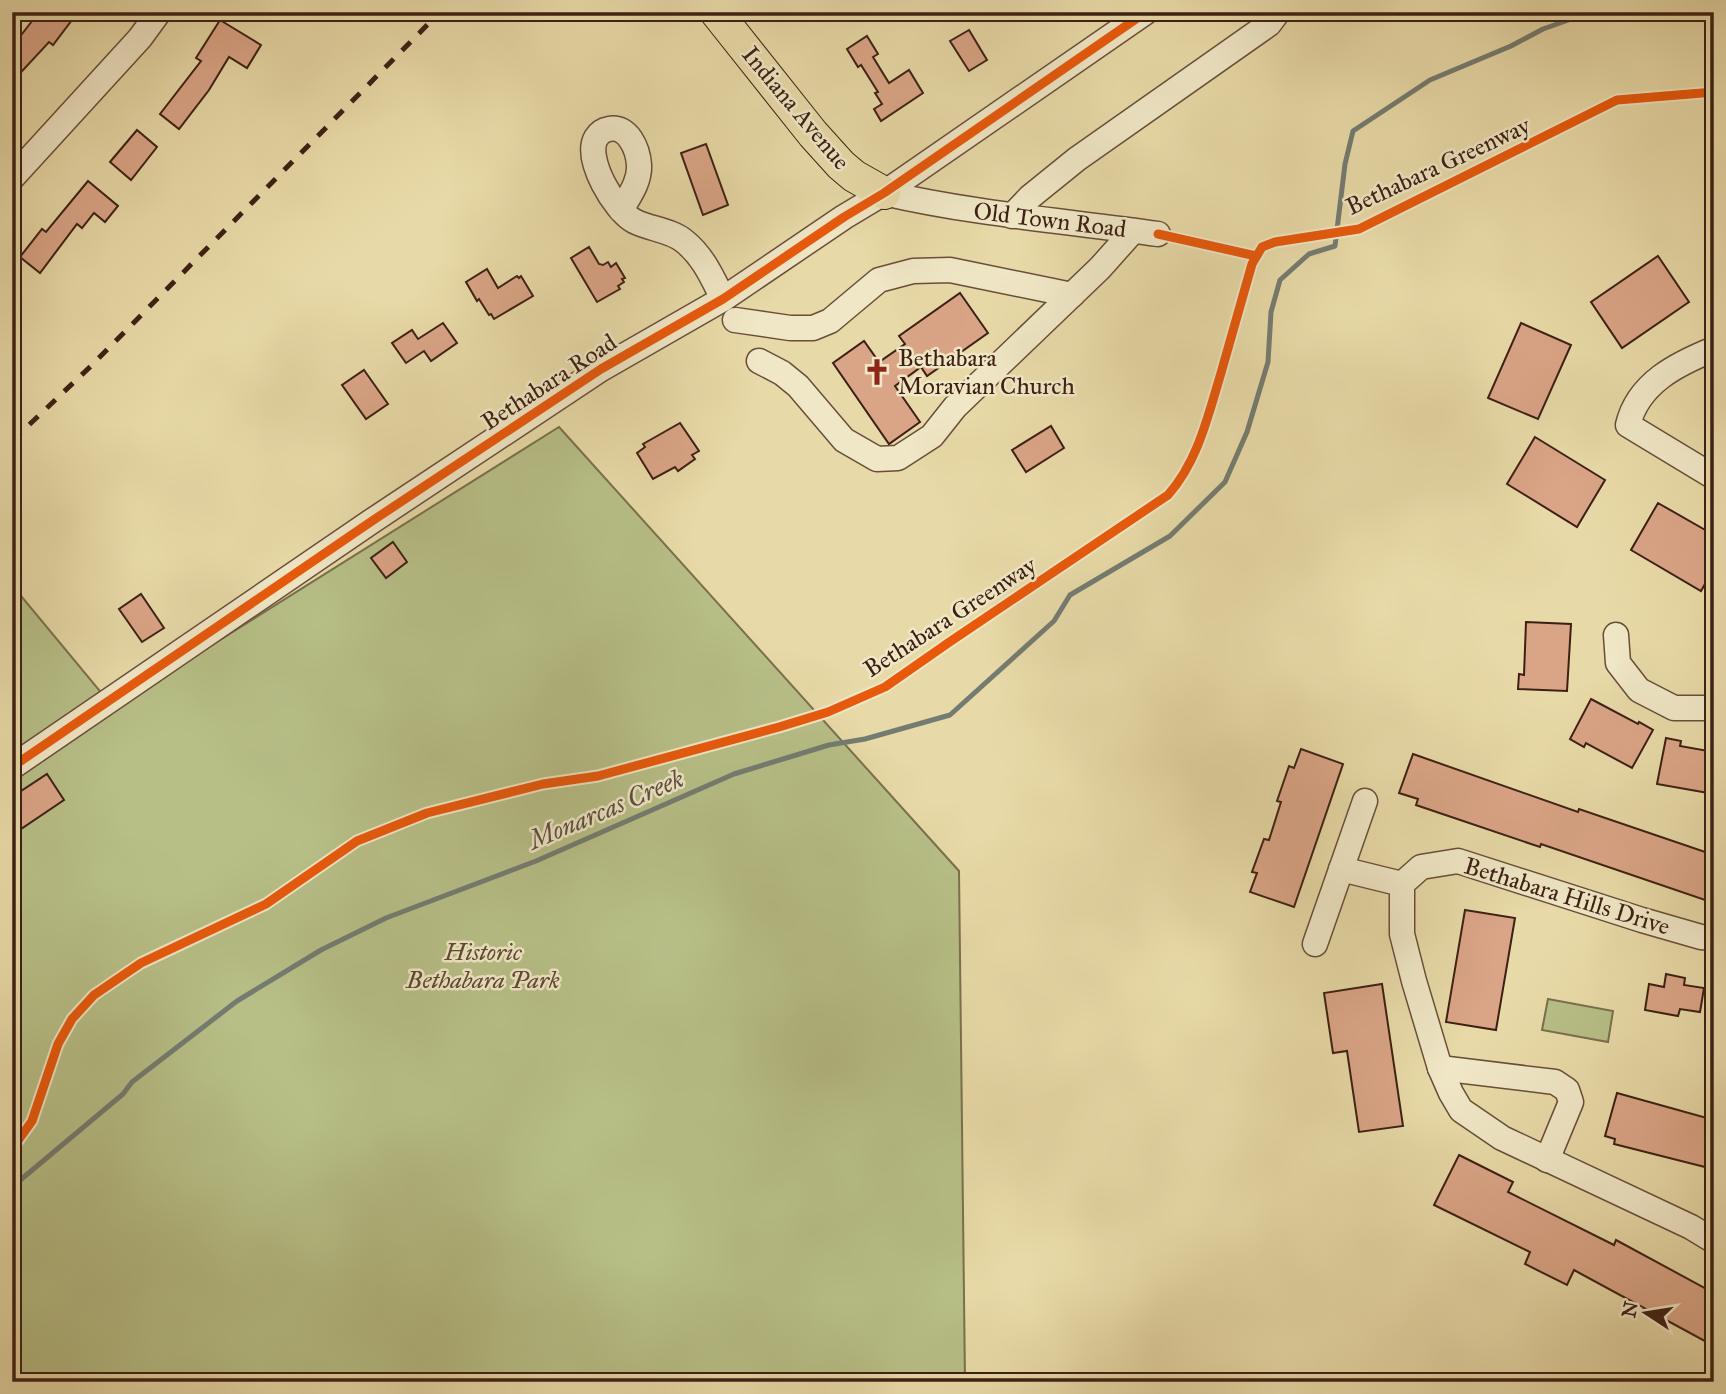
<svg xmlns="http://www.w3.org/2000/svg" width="1726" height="1394" viewBox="0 0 1726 1394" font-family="'IM FELL Great Primer',serif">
  <rect width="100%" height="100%" fill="#e8daa8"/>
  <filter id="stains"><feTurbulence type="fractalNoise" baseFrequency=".00286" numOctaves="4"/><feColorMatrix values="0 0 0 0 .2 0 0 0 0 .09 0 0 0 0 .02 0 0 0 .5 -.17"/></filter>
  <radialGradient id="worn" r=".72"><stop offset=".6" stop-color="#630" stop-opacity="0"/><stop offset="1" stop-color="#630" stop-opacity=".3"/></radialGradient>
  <!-- green -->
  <g fill="#b7bf87" stroke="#7a704e" stroke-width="2">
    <polygon points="559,427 959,871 965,1382 12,1382 12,585 113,707"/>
    <polygon points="1548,999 1613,1011 1608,1042 1542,1030"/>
  </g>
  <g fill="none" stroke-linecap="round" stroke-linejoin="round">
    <!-- stream -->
    <g stroke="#747c71" stroke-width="5">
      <polyline points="1632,12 1666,15 1701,12"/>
      <polyline points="12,1187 123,1094 132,1082 237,1001 321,950 386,918 536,861 734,774 829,745 865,739 950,715 1054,621 1070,595 1170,536 1225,482 1247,432 1268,362 1271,312 1280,280 1309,254 1335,246 1345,164 1353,131 1430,80 1511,46 1543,29 1591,12"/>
    </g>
  </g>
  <!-- building -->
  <g fill="#daa587" stroke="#3d2014" stroke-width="2">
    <polygon points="39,12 78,12 53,45 49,42 12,82 12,47"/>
    <polygon points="220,20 261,45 247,68 229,57 209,90 179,129 160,114 201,61 196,58"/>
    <polygon points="969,30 987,60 969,71 950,41"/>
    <polygon points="867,36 878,54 873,57 889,83 909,70 923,93 881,121 874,109 882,104 875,93 878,92 861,65 858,67 847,49"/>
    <polygon points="137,130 157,147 131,180 110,162"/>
    <polygon points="706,144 728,205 703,215 681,153"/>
    <polygon points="88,181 118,206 105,222 94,213 82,228 77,224 40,273 20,257 42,229 46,232"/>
    <polygon points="589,247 599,264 603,265 608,262 611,267 616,263 625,278 622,279 624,282 618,286 620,289 597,302 571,258"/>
    <polygon points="1658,256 1689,302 1622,348 1591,302"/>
    <polygon points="487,269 498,288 517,276 519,278 521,276 533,296 494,319 491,314 489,315 479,299 477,301 466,282"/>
    <polygon points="960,293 988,333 927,376 921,367 895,386 920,422 889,444 833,363 864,341 879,362 905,344 899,336"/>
    <polygon points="443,323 457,343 431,361 424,351 406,363 392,343 412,330 418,339"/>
    <polygon points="1521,323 1571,345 1538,419 1488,398"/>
    <polygon points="364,370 388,404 366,419 342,385"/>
    <polygon points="680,423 699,451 692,455 695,459 678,471 675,467 653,479 637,453 645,447 643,444"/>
    <polygon points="1051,426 1064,448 1026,472 1012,450"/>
    <polygon points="1535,437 1605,480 1577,527 1507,484"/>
    <polygon points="1658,503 1714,535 1714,568 1701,591 1631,550"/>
    <polygon points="393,542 407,562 386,578 371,558"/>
    <polygon points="141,594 164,628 142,642 119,609"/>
    <polygon points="1526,622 1571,624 1567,691 1518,689 1519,674 1524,675"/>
    <polygon points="1591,699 1638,724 1639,722 1653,730 1632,768 1586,743 1584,747 1570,739"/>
    <polygon points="1666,738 1681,741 1680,746 1714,752 1714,794 1657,784"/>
    <polygon points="1301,749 1343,764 1294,907 1250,892 1257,873 1252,872 1264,839 1269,840 1281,802 1277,801 1289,766 1294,768"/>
    <polygon points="1413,754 1578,812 1579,809 1714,855 1714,884 1708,901 1541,844 1540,847 1416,805 1418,799 1399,793"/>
    <polygon points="47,774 64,800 12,835 12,797"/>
    <polygon points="1465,910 1515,918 1496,1030 1446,1022"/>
    <polygon points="1666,974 1685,978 1684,985 1704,988 1700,1012 1680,1009 1678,1016 1645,1010 1649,984 1664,987"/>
    <polygon points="1382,984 1403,1126 1359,1132 1347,1051 1333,1053 1324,993"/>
    <polygon points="1617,1093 1714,1120 1714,1134 1705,1167 1614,1144 1615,1139 1605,1136"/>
    <polygon points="1459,1155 1513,1182 1508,1192 1614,1245 1616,1240 1714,1293 1714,1346 1574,1270 1567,1285 1525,1264 1530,1252 1434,1205"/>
  </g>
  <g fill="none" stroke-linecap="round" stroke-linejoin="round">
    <defs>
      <g id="minor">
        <polyline points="12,178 140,38 159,12"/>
        <path d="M884,193C975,214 1067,221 1158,234"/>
        <path d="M621,210C629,196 640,182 639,165C638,149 628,125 609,129C603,130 599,133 596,138C584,159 615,211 634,221C649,229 671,230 684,241C703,256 712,277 723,299"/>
        <polyline points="1012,216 1030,197 1077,159 1269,24 1278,12"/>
        <polyline points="735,320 790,328 813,328 830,321 879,280 913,271 950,270 1072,295"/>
        <path d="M1714,349C1677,364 1638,383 1628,425L1714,477"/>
        <polyline points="759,361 782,373 798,386 844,440 877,459 898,458 932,436 955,407 1100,268 1133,231"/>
        <polyline points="1616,635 1618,663 1639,690 1674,708 1714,708"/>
        <polyline points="12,767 372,521 601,369 723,299 844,217 884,193 1146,12"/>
        <polyline points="1341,869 1402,884"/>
        <polyline points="1714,938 1701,937 1642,920 1458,861 1421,867 1402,884 1402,934 1414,981 1440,1068 1451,1093 1461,1110 1502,1138 1691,1227 1714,1241"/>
        <polyline points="1315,944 1365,801"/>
        <polyline points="1440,1068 1555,1082 1567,1090 1571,1102 1547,1160"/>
      </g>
      <polyline id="major" points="716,12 813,134 841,165 854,176 884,193"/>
    </defs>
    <!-- minor casing -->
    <use href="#minor" stroke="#684e39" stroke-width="27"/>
    <!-- major casing -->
    <use href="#major" stroke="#3d2014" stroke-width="34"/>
    <!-- minor -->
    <use href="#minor" stroke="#f0e7c6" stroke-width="24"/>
    <!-- major -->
    <use href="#major" stroke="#e8daa8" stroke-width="32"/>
    <!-- rail -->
    <polyline stroke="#3d2014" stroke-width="5" stroke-dasharray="12 12" stroke-linecap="butt" points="12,441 91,366 440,12"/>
    <defs>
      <g id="cycleway">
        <polyline points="1158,234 1256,256"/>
        <polyline points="12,767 372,521 601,369 723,299 844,217 884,193 1146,12"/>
        <path d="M12,1149L32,1121L58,1044L72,1019L94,995L141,963L266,904L357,841L427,813L543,784L598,776L779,727L828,712L885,687L951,641L1168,495C1198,461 1208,416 1221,373C1231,337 1242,300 1252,264L1262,247L1275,242L1359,229L1617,100L1714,92"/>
      </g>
    </defs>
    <!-- cycleway casing -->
    <use href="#cycleway" stroke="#f0e7c6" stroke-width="13"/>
    <!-- cycleway -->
    <use href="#cycleway" stroke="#e8590c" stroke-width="9"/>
  </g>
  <!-- icons -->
  <defs>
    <symbol id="church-bare" viewBox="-9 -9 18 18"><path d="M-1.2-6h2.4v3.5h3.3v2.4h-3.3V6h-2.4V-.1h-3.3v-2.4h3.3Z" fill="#8f2418" stroke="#f0e7c6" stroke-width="2.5" paint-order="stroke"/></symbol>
  </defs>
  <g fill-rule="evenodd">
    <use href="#church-bare" x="858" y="353" width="38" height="38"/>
  </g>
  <g text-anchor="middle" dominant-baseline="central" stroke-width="5" stroke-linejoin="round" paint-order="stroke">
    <!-- street labels -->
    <g font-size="24" fill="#3d2014" stroke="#f0e7c6">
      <text transform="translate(796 108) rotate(50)">Indiana Avenue</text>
      <text transform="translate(1438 166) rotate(-25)">Bethabara Greenway</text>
      <text transform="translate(1050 220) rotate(7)">Old Town Road</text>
      <text transform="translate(549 382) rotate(-33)">Bethabara Road</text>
      <text transform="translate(950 617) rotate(-33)">Bethabara Greenway</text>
      <text transform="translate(1567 896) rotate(17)">Bethabara Hills Drive</text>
    </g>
    <!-- poi labels -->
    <g font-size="24" fill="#3d2014" stroke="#f0e7c6" text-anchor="start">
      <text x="898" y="358">Bethabara<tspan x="898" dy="28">Moravian Church</tspan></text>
    </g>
    <!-- park labels -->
    <g font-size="24" font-style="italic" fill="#5c4831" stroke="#f0e7c6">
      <text x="483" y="952">Historic<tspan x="483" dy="28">Bethabara Park</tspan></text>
    </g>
    <!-- water labels -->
    <g font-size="26" font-style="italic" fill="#584e42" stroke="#f0e7c6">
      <text transform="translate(606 809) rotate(-23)">Monarcas Creek</text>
    </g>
  </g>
  <!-- margin -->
  <rect width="1726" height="1394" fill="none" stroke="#e8daa8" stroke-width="42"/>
  <rect x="14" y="14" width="1698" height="1366" fill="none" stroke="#3d2014" stroke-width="3.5"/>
  <rect x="21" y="21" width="1684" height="1352" fill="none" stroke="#3d2014" stroke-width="2"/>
  <!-- north arrow -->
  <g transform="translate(1646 1313) rotate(282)" stroke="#f0e7c6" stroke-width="5" paint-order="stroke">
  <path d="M0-5L12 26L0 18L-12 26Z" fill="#3d2014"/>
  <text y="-10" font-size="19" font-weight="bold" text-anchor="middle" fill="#3d2014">N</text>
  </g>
  <rect width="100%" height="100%" filter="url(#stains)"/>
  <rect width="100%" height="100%" fill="url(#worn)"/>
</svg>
